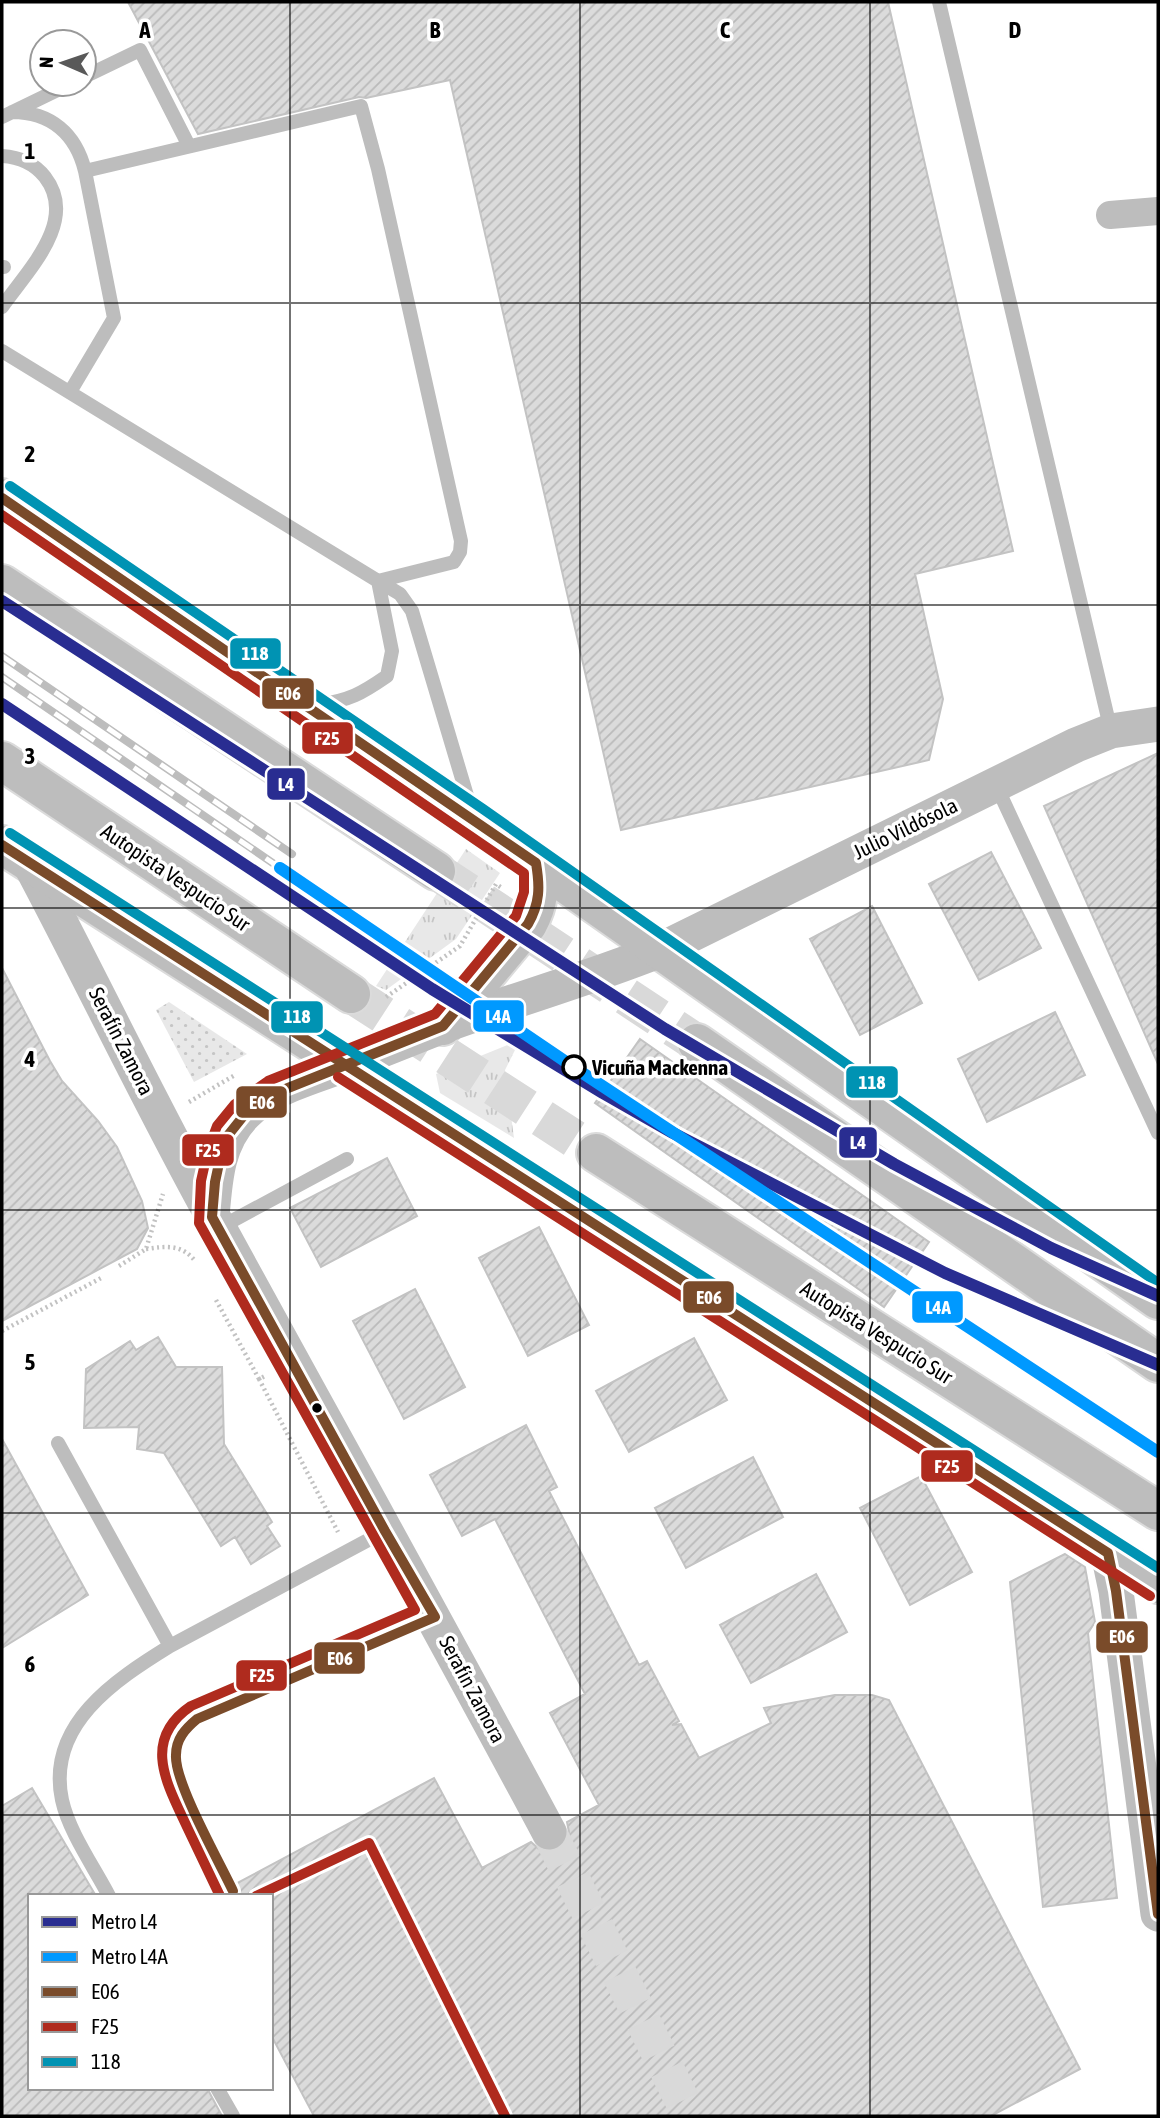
<svg xmlns="http://www.w3.org/2000/svg" width="1160" height="2118" font-family="'Asap Condensed',sans-serif">
<style>
.grass{fill:url(#grass-tufts)}
.garden{fill:url(#garden-dots)}
.building{fill:url(#building-hatch);stroke:#c3c3c3;stroke-width:2}
.lines{fill:none;stroke-linecap:round;stroke-linejoin:round}
.tertiary-tunnel{stroke:#d9d9d9;stroke-width:35;stroke-dasharray:35 18;stroke-linecap:butt}
.motorway-tunnel{stroke:#d9d9d9;stroke-width:38;stroke-dasharray:38 19;stroke-linecap:butt}
.primary-casing{stroke:#dbdbdb;stroke-width:42}
.motorway-casing{stroke:#dbdbdb;stroke-width:42}
.path{stroke:#c2c2c2;stroke-width:4.5;stroke-dasharray:2 3.5;stroke-linecap:butt}
.service{stroke:#bdbdbd;stroke-width:14}
.minor{stroke:#bdbdbd;stroke-width:28}
.tertiary{stroke:#bdbdbd;stroke-width:35}
.primary{stroke:#bdbdbd;stroke-width:38}
.motorway{stroke:#bdbdbd;stroke-width:38}
.rail-casing{stroke:#bdbdbd;stroke-width:8}
.rail{stroke:#fff;stroke-width:5;stroke-dasharray:16;stroke-linecap:butt}
.bus-1-casing{stroke:#fff;stroke-width:16}
.bus-2-casing{stroke:#fff;stroke-width:16}
.bus-3-casing{stroke:#fff;stroke-width:16}
.bus-1{stroke:#7a4b2a;stroke-width:10}
.bus-2{stroke:#af2b1e;stroke-width:10}
.bus-3{stroke:#0093b3;stroke-width:10}
.metro-1-casing{stroke:#fff;stroke-width:18}
.metro-2-casing{stroke:#fff;stroke-width:18}
.metro-1{stroke:#292d91;stroke-width:12}
.metro-2{stroke:#09f;stroke-width:12}
.grid{fill:none;stroke:#000;stroke-width:2;stroke-opacity:0.55}
.stop-dot{fill:#fff;stroke:#000;stroke-width:3.5}
.bus-dot{fill:#000;stroke:#fff;stroke-width:2.5}
.labels{text-anchor:middle;dominant-baseline:central;stroke-width:7;stroke-linejoin:round;paint-order:stroke}
.street-label{font-size:21px;fill:#000;stroke:#fff}
.stop-label{font-size:21px;font-weight:bold;fill:#000;stroke:#fff;text-anchor:start}
.grid-label{font-size:23px;text-anchor:middle;font-weight:bold;fill:#000;stroke:#fff;stroke-width:7;stroke-linejoin:round;paint-order:stroke}
.line-badge{stroke:#fff;stroke-width:2.5}
.badge-label{font-size:19px;text-anchor:middle;font-weight:bold;fill:#fff}
</style>
<defs>
<pattern id="grass-tufts" width="24" height="20" patternUnits="userSpaceOnUse" patternTransform="scale(1.75)"><rect width="24" height="20" fill="#e8e8e8"/><path d="M3 7l-1-3M5 7V3M7 7l1-3M15 17l-1-3M17 17v-4M19 17l1-3" fill="none" stroke="#c5c5c5"/></pattern>
<pattern id="garden-dots" width="8" height="8" patternUnits="userSpaceOnUse" patternTransform="scale(1.75)"><rect width="8" height="8" fill="#e8e8e8"/><path d="M2 2h.1M6 6h.1" fill="none" stroke="#c5c5c5" stroke-width="1.8" stroke-linecap="round"/></pattern>
<pattern id="building-hatch" width="6" height="6" patternUnits="userSpaceOnUse" patternTransform="scale(1.75)"><rect width="6" height="6" fill="#dbdbdb"/><path d="M-1 1l2-2M0 6l6-6M5 7l2-2" fill="none" stroke="#bababa"/></pattern>
</defs>
<rect width="100%" height="100%" fill="#fff"/>
<path class="grass" d="M466,849L500,873L456,939L386,990L376,986Z
M520,1040L505,1070L514,1138L440,1093L436,1074Z"/>
<path class="garden" d="M169,1002L247,1054L194,1082L156,1010Z"/>
<path class="building" d="M128,2H888L1013,551L915,574L943,699L929,760L621,830L450,80L366,98L359,97L198,134Z
M1158,753V1064L1044,806Z
M991,852L1041,948L979,980L929,884Z
M872,906L922,1003L860,1035L810,939Z
M2,968L50,1061L62,1081L98,1121L117,1147L142,1201L148,1228L137,1249L2,1321Z
M1055,1012L1085,1075L987,1122L958,1059Z
M640,1039L929,1242L884,1307L595,1103Z
M387,1158L417,1216L321,1267L290,1208Z
M539,1227L589,1325L528,1356L479,1258Z
M415,1289L465,1387L404,1419L353,1321Z
M158,1337L176,1367H222L224,1444L272,1522L267,1526L280,1546L251,1564L235,1537L221,1546L164,1453L137,1449L139,1427L84,1428L86,1369L130,1341L136,1350Z
M694,1338L727,1400L629,1452L596,1391Z
M526,1425L557,1487L549,1491L639,1665L647,1661L679,1721L672,1725L681,1724L699,1758L771,1723L764,1708L835,1695H872L889,1700L1080,2069L991,2116H314L271,2035V1896H213L434,1778L482,1868L531,1842L539,1849L548,1852L558,1850L566,1842L569,1832L567,1822L599,1805L550,1713L585,1694L495,1519L462,1536L430,1475Z
M2,1439L88,1595L2,1648Z
M753,1457L783,1517L686,1568L655,1508Z
M921,1476L972,1572L910,1605L860,1508Z
M1065,1554L1085,1567L1095,1622L1088,1633L1117,1898L1043,1907L1010,1582Z
M816,1574L847,1632L751,1683L720,1625Z
M32,1788L96,1896H30V2088H207L222,2116H2V1806Z"/>
<g class="lines">
<path class="tertiary-tunnel" d="M549,1832L690,2116"/>
<path class="motorway-tunnel" d="M436,871L697,1043
M351,994L596,1153"/>
<defs>
<path id="primary" d="M2,498L475,820L1158,1300
M2,845L1158,1584
M443,1026L528,924C539,903 541,886 536,863"/>
<path id="motorway" d="M2,584L436,871
M2,761L351,994
M697,1043L1158,1363
M596,1153L1158,1511"/>
</defs>
<use href="#primary" class="primary-casing"/>
<use href="#motorway" class="motorway-casing"/>
<path class="path" d="M386,997L460,946L496,884L502,888
M189,1102L235,1075
M146,1249C167,1246 182,1244 196,1262
M119,1266L146,1249L163,1194
M216,1300L259,1379L265,1376
M2,1331L103,1277
M259,1379L338,1532"/>
<path class="service" d="M939,2L1111,731
M84,77L140,50L189,146
M12,112C51,112 76,134 85,171L114,318L70,392
M2,117L70,84
M2,156C19,157 34,163 45,177C79,221 27,271 2,307
M2,267H4
M2,351L378,581L454,562L460,552L461,541L378,169L361,106L85,171
M378,581L400,594L412,611L471,809
M318,705C350,700 361,694 387,676L392,651L378,581
M996,785L1158,1133
M219,1228L347,1159
M58,1443L170,1646L385,1531
M175,1751C179,1736 185,1728 197,1719L432,1618
M109,1896C94,1867 69,1832 62,1800C46,1725 115,1680 170,1646
M217,2088L233,2116"/>
<path class="minor" d="M1110,215L1158,211"/>
<path class="tertiary" d="M30,864C92,981 149,1101 213,1217C325,1422 439,1626 549,1832
M212,1217C215,1180 217,1142 245,1114C272,1086 315,1077 349,1063C381,1051 412,1038 443,1026C514,1000 588,979 658,951L1076,745L1111,731L1158,724
M1108,1553L1116,1591L1158,1914"/>
<use href="#primary" class="primary"/>
<use href="#motorway" class="motorway"/>
<defs>
<path id="rail" d="M2,656L292,854
M2,677L280,868"/>
</defs>
<use href="#rail" class="rail-casing"/>
<use href="#rail" class="rail"/>
<defs>
<path id="bus-1" d="M2,498L536,863C540,887 540,903 528,924L443,1026L273,1094L245,1114L229,1134L221,1154L215,1182L212,1217L385,1531L435,1617L197,1719C185,1729 176,1739 176,1755C174,1782 220,1863 233,1891
M2,845L1108,1553L1116,1591L1158,1914"/>
<path id="bus-2" d="M2,515L524,873V892L516,916L435,1014L268,1081L235,1104L217,1126L208,1150L201,1181L199,1223L415,1610L191,1706C141,1740 167,1784 187,1827C198,1850 209,1873 220,1896
M338,1077L1150,1596
M256,1896L369,1843L505,2116"/>
<path id="bus-3" d="M10,486L483,809L1158,1283
M10,833L1158,1568"/>
</defs>
<use href="#bus-1" class="bus-1-casing"/>
<use href="#bus-2" class="bus-2-casing"/>
<use href="#bus-3" class="bus-3-casing"/>
<use href="#bus-1" class="bus-1"/>
<use href="#bus-2" class="bus-2"/>
<use href="#bus-3" class="bus-3"/>
<defs>
<path id="metro-1" d="M2,601L665,1029L894,1164L1051,1248L1158,1296
M2,704L432,989L603,1093L673,1133L945,1273L1158,1365"/>
<path id="metro-2" d="M280,868L572,1066L1158,1452"/>
</defs>
<use href="#metro-1" class="metro-1-casing"/>
<use href="#metro-2" class="metro-2-casing"/>
<use href="#metro-1" class="metro-1"/>
<use href="#metro-2" class="metro-2"/>
</g>
<path class="grid" d="M290,2V2116M580,2V2116M870,2V2116M2,303H1158M2,605H1158M2,908H1158M2,1210H1158M2,1513H1158M2,1815H1158"/>
<circle class="stop-dot" cx="574" cy="1067" r="11"/>
<circle class="bus-dot" cx="317" cy="1408" r="6"/>
<g class="labels">
<g class="street-label">
<text transform="translate(905 828) rotate(-26)">Julio Vildósola</text>
<text transform="translate(176 877) rotate(34)">Autopista Vespucio Sur</text>
<text transform="translate(122 1041) rotate(63)">Serafín Zamora</text>
<text transform="translate(877 1332) rotate(32)">Autopista Vespucio Sur</text>
<text transform="translate(473 1689) rotate(62)">Serafín Zamora</text>
</g>
<g class="stop-label">
<text x="592" y="1067">Vicuña Mackenna</text>
</g>
</g>
<g class="grid-label">
<text x="145" y="38">A</text>
<text x="435" y="38">B</text>
<text x="725" y="38">C</text>
<text x="1015" y="38">D</text>
<text x="30" y="159">1</text>
<text x="30" y="462">2</text>
<text x="30" y="764">3</text>
<text x="30" y="1067">4</text>
<text x="30" y="1370">5</text>
<text x="30" y="1672">6</text>
</g>
<g class="line-badge">
<rect x="229" y="637" width="53" height="33" rx="7" fill="#0093b3"/>
<rect x="261" y="677" width="54" height="33" rx="7" fill="#7a4b2a"/>
<rect x="301" y="721" width="53" height="34" rx="7" fill="#af2b1e"/>
<rect x="266" y="767" width="40" height="34" rx="7" fill="#292d91"/>
<rect x="472" y="999" width="53" height="34" rx="7" fill="#09f"/>
<rect x="270" y="1000" width="54" height="34" rx="7" fill="#0093b3"/>
<rect x="845" y="1065" width="54" height="34" rx="7" fill="#0093b3"/>
<rect x="235" y="1085" width="53" height="34" rx="7" fill="#7a4b2a"/>
<rect x="838" y="1126" width="40" height="33" rx="7" fill="#292d91"/>
<rect x="181" y="1133" width="54" height="34" rx="7" fill="#af2b1e"/>
<rect x="682" y="1280" width="53" height="34" rx="7" fill="#7a4b2a"/>
<rect x="911" y="1290" width="53" height="34" rx="7" fill="#09f"/>
<rect x="920" y="1449" width="54" height="34" rx="7" fill="#af2b1e"/>
<rect x="1095" y="1620" width="54" height="34" rx="7" fill="#7a4b2a"/>
<rect x="313" y="1641" width="53" height="34" rx="7" fill="#7a4b2a"/>
<rect x="235" y="1659" width="53" height="33" rx="7" fill="#af2b1e"/>
</g>
<g class="badge-label">
<text x="255" y="660">118</text>
<text x="288" y="700">E06</text>
<text x="327" y="745">F25</text>
<text x="286" y="791">L4</text>
<text x="498" y="1023">L4A</text>
<text x="297" y="1023">118</text>
<text x="872" y="1089">118</text>
<text x="262" y="1109">E06</text>
<text x="858" y="1149">L4</text>
<text x="208" y="1157">F25</text>
<text x="709" y="1304">E06</text>
<text x="938" y="1314">L4A</text>
<text x="947" y="1473">F25</text>
<text x="1122" y="1643">E06</text>
<text x="340" y="1665">E06</text>
<text x="262" y="1682">F25</text>
</g>
<rect width="1160" height="2118" fill="none" stroke="#000000" stroke-width="7"/>
<rect x="28" y="1894" width="245" height="196" fill="#ffffff" stroke="#999999" stroke-width="2"/>
<rect x="42" y="1917" width="35" height="10" fill="#292d91" stroke="#999999" stroke-width="2"/>
<text x="91" y="1929" font-size="21" fill="#000000">Metro L4</text>
<rect x="42" y="1952" width="35" height="10" fill="#0099ff" stroke="#999999" stroke-width="2"/>
<text x="91" y="1964" font-size="21" fill="#000000">Metro L4A</text>
<rect x="42" y="1987" width="35" height="10" fill="#7a4b2a" stroke="#999999" stroke-width="2"/>
<text x="91" y="1999" font-size="21" fill="#000000">E06</text>
<rect x="42" y="2022" width="35" height="10" fill="#af2b1e" stroke="#999999" stroke-width="2"/>
<text x="91" y="2034" font-size="21" fill="#000000">F25</text>
<rect x="42" y="2057" width="35" height="10" fill="#0093b3" stroke="#999999" stroke-width="2"/>
<text x="91" y="2069" font-size="21" fill="#000000">118</text>
<g transform="translate(63 63) rotate(272)"><circle r="33" fill="#ffffff" stroke="#999999" stroke-width="2"/>
<path d="M0-5L12 26L0 18L-12 26Z" fill="#595959"/>
<text y="-10" font-size="19" font-weight="bold" text-anchor="middle" fill="#000000">N</text>
</g>
</svg>
